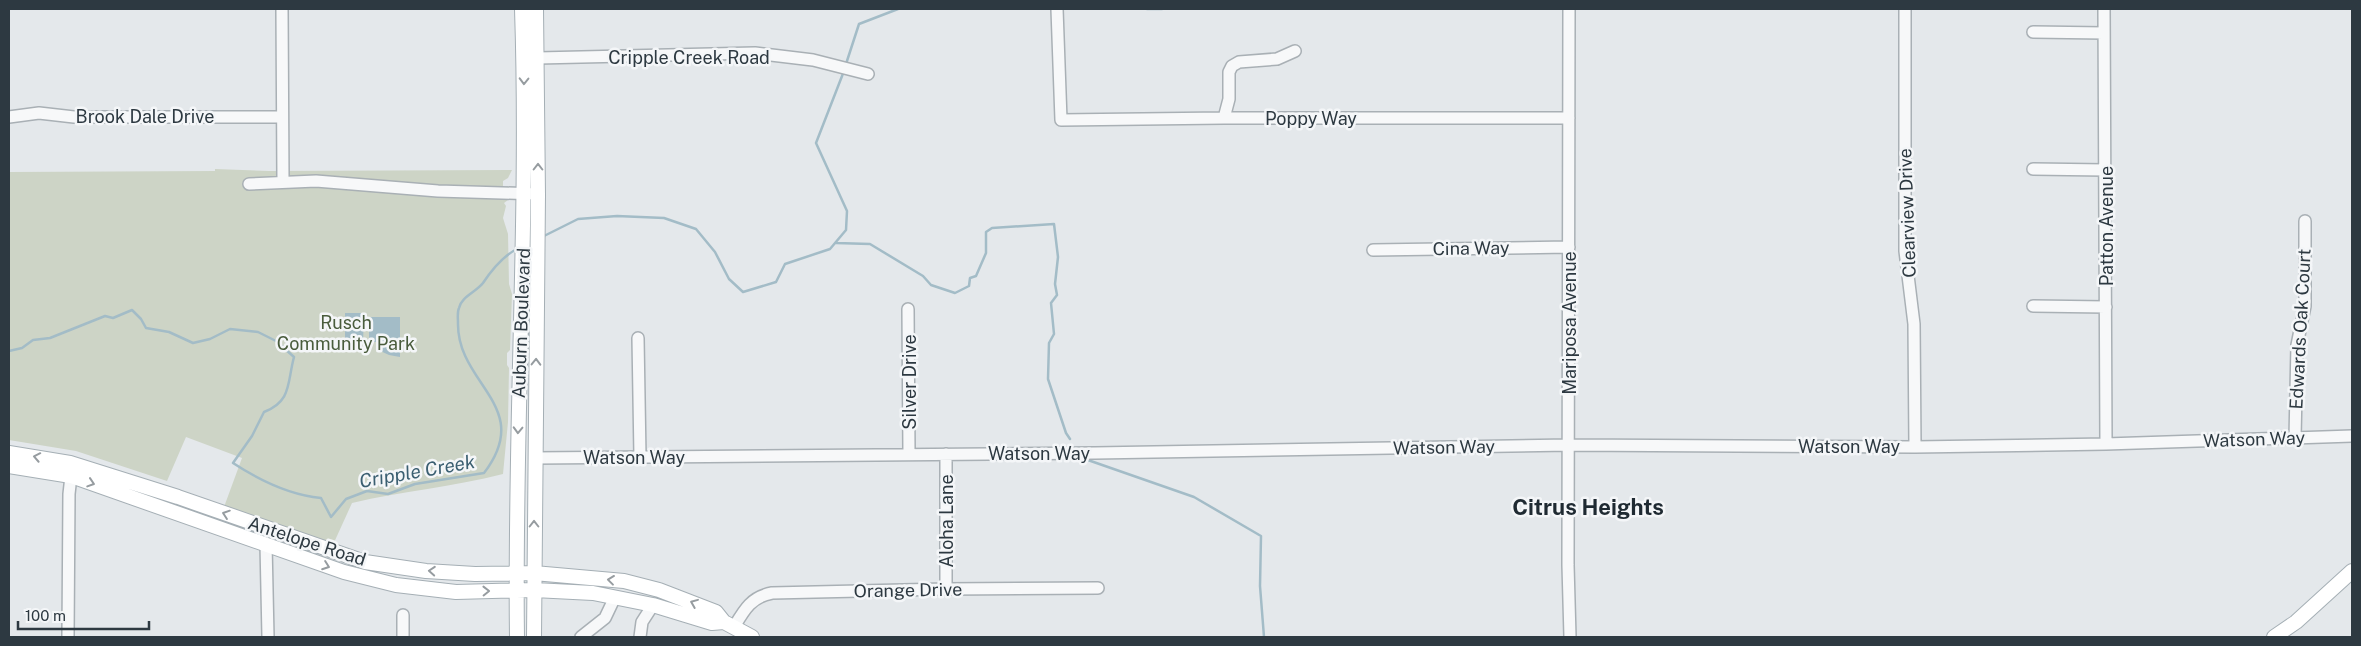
<svg xmlns="http://www.w3.org/2000/svg" width="2361" height="646" font-family="'Public Sans',sans-serif">
<style>
.green{fill:#cdd4c6}
.water{fill:#a3bcc7}
.lines{fill:none;stroke-linecap:round;stroke-linejoin:round}
.stream{stroke:#a3bcc7;stroke-width:2.5}
.minor-casing{stroke:#a9b0b5;stroke-width:14}
.major-casing{stroke:#a5afb5;stroke-width:16}
.minor{stroke:#f7f8f9;stroke-width:11}
.major{stroke:#fff;stroke-width:14}
.oneway{stroke:#969ca0}
.labels{text-anchor:middle;dominant-baseline:central;stroke-width:5;stroke-linejoin:round;paint-order:stroke}
.street-label{font-size:18px;fill:#2d3941;stroke:#f4f6f8}
.park-label{font-size:18px;fill:#495c3c;stroke:#f4f6f8}
.water-label{font-size:19px;font-style:italic;fill:#3b5f71;stroke:#f4f6f8}
.district-label{font-size:22px;font-weight:bold;fill:#1f2a32;stroke:#f4f6f8}
</style>
<rect width="100%" height="100%" fill="#e4e8eb"/>
<path class="green" d="M215,169L269,171L512,170L508,178L503,181V188L508,186V200L504,203L506,206L503,218L508,234L509,284L512,294L510,350L507,353V365L509,368L508,422L503,474C453,487 402,491 352,503L332,547L224,507L242,458L186,437L167,481L76,451L9,440V172L215,171Z"/>
<path class="water" d="M345,313H364L363,343L345,344Z
M369,317H400V357L389,355L376,349L388,342H369Z"/>
<g class="lines">
<path class="stream" d="M1147,9H1162
M846,64L859,24L898,9
M542,237L578,219L617,216L664,218L696,229L715,252L729,279L743,292L776,282L785,264L830,249L846,230L847,211L816,143L844,71
M836,243L870,244L923,276L931,285L955,293L969,286L970,278L976,276L986,253V232L992,228L1054,224L1058,257L1055,284L1057,295L1051,303L1054,334L1049,343L1048,379L1066,433L1070,439
M9,351L22,348L33,340L50,338L105,316L113,318L132,310L141,319L146,328L169,332L193,343L210,339L230,329L258,332L276,341L294,357C287,383 292,401 264,412L252,436L233,463C259,480 290,495 321,498L331,517L346,499L367,491L388,494L415,484L484,473C535,406 457,385 458,323C458,318 457,312 459,308C461,297 476,292 483,283C491,271 503,256 517,249
M1085,459L1194,497L1261,536L1260,586L1264,637"/>
<defs>
<path id="minor" d="M282,9L283,181
M1057,9L1061,120L1224,118H1569
M1569,9L1568,565L1570,637
M1905,9V251L1914,324L1915,447
M2104,9L2106,444
M2033,32L2104,33
M538,58L755,53L813,60L868,74
M9,117L39,113L74,117H282
M1224,118L1229,99V72L1232,66L1239,62L1277,59L1295,51
M2033,169L2105,170
M249,184L316,181L438,191L538,194
M1373,250L1569,247
M2033,306L2106,307
M908,309L909,454
M638,338L640,457
M2295,438L2297,345L2305,306V221
M946,454V589
M535,458L1095,453L1569,445L1915,447L2106,444L2352,436
M266,544L268,637
M403,615V637
M734,627C744,610 751,597 772,593L946,589L1098,588
M68,637L69,494L71,476
M581,637L605,618L615,597
M640,637L642,622L653,605"/>
<path id="major" d="M9,453L70,463L178,497L365,562L426,571L475,574L534,573L624,581L659,590L716,612L724,622L752,637
M9,466L71,476L344,572L396,585L456,592L534,590L593,593L653,605L712,623L724,622
M517,637C514,428 529,218 522,9
M534,637L538,195L536,9
M2274,637L2296,622L2352,571"/>
</defs>
<use href="#minor" class="minor-casing"/>
<use href="#major" class="major-casing"/>
<use href="#minor" class="minor"/>
<use href="#major" class="major"/>
</g>
<defs><path id="oneway-chevron" d="M-2-3.5L2.5 0L-2 3.5" fill="none" stroke-width="1.6" stroke-linecap="round" stroke-linejoin="round" transform="scale(1.25)"/></defs>
<g class="oneway">
<use href="#oneway-chevron" transform="translate(524 81) rotate(91)"/>
<use href="#oneway-chevron" transform="translate(538 167) rotate(-90)"/>
<use href="#oneway-chevron" transform="translate(536 362) rotate(-89)"/>
<use href="#oneway-chevron" transform="translate(518 430) rotate(92)"/>
<use href="#oneway-chevron" transform="translate(37 457) rotate(-169)"/>
<use href="#oneway-chevron" transform="translate(91 483) rotate(18)"/>
<use href="#oneway-chevron" transform="translate(226 514) rotate(-161)"/>
<use href="#oneway-chevron" transform="translate(534 524) rotate(-90)"/>
<use href="#oneway-chevron" transform="translate(326 566) rotate(20)"/>
<use href="#oneway-chevron" transform="translate(432 571) rotate(-176)"/>
<use href="#oneway-chevron" transform="translate(611 580) rotate(-173)"/>
<use href="#oneway-chevron" transform="translate(486 591) rotate(-1)"/>
<use href="#oneway-chevron" transform="translate(694 603) rotate(-158)"/>
</g>
<g class="labels">
<g class="street-label">
<text x="689" y="57">Cripple Creek Road</text>
<text x="145" y="116">Brook Dale Drive</text>
<text x="1311" y="118">Poppy Way</text>
<text transform="translate(1907 213) rotate(-92)">Clearview Drive</text>
<text transform="translate(2106 226) rotate(-90)">Patton Avenue</text>
<text transform="translate(1471 248) rotate(-1)">Cina Way</text>
<text transform="translate(521 323) rotate(-88)">Auburn Boulevard</text>
<text transform="translate(1569 323) rotate(-90)">Mariposa Avenue</text>
<text transform="translate(2300 329) rotate(-87)">Edwards Oak Court</text>
<text transform="translate(909 382) rotate(-90)">Silver Drive</text>
<text transform="translate(2254 439) rotate(-2)">Watson Way</text>
<text x="1849" y="446">Watson Way</text>
<text transform="translate(1444 447) rotate(-1)">Watson Way</text>
<text x="1039" y="453">Watson Way</text>
<text x="634" y="457">Watson Way</text>
<text transform="translate(946 521) rotate(-90)">Aloha Lane</text>
<text transform="translate(307 541) rotate(18)">Antelope Road</text>
<text transform="translate(908 590) rotate(-1)">Orange Drive</text>
</g>
<g class="park-label">
<text x="346" y="322">Rusch<tspan x="346" dy="21">Community Park</tspan></text>
</g>
<g class="water-label">
<text transform="translate(417 471) rotate(-10)">Cripple Creek</text>
</g>
<g class="district-label">
<text x="1588" y="507">Citrus Heights</text>
</g>
</g>
<rect width="2361" height="646" fill="none" stroke="#2d3941" stroke-width="20"/>
<path d="M18 621v8h131v-8" fill="none" stroke="#2d3941" stroke-width="2.5"/>
<text x="25" y="621" font-size="15" fill="#2d3941" stroke="#f4f6f8" stroke-width="4" paint-order="stroke">100 m</text>
</svg>
